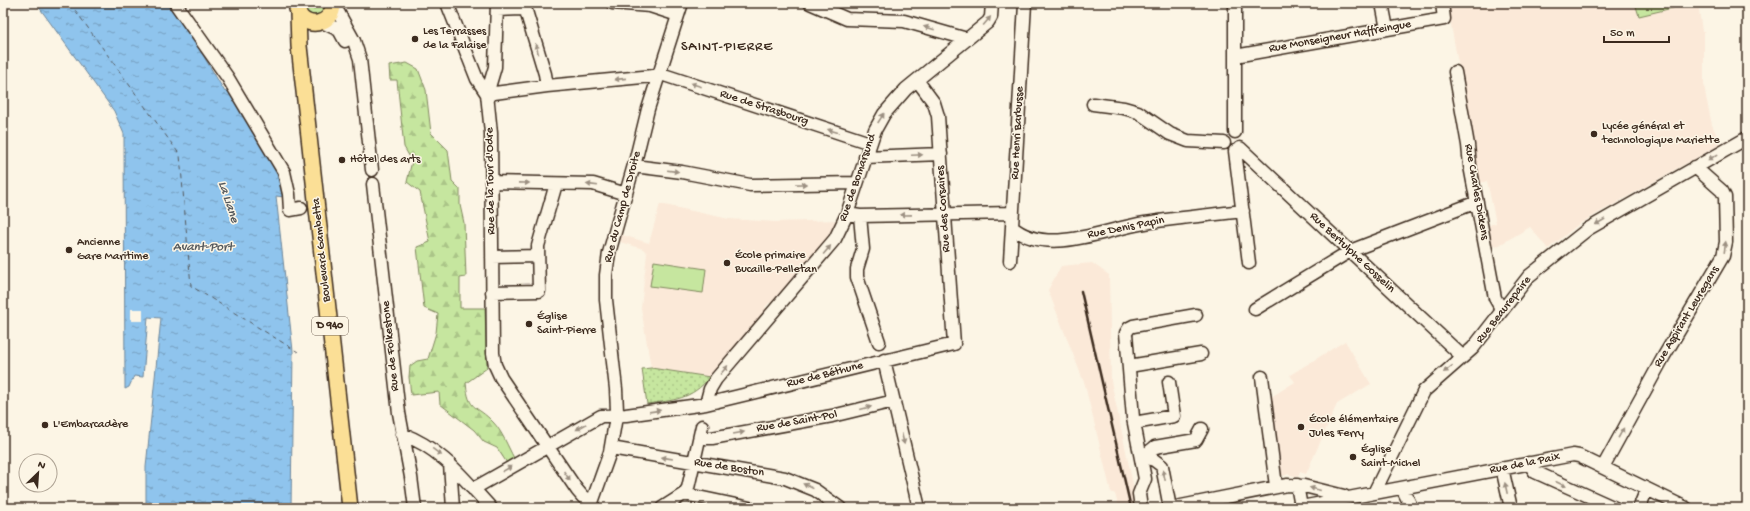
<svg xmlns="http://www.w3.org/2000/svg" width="1750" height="511" font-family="'Gochi Hand',sans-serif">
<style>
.built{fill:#fbe9d8}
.grass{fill:url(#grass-dots);stroke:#80885e}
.forest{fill:url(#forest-firs);stroke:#80885e}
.garden{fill:#c6e69f;stroke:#80885e}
.water{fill:url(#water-ripples);stroke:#6d869a}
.pier{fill:#fcf5e5}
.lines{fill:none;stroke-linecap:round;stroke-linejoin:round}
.ferry{stroke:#54585c;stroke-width:1;stroke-dasharray:5 4;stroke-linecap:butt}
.minor-casing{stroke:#3b2a1e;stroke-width:15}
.major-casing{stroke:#3b2a1e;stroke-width:18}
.minor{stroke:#fcf5e5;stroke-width:12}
.major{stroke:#fbdf96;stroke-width:15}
.rail{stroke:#3b2a1e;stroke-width:2.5}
.oneway{fill:#9c9082}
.poi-dot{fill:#3b2a1e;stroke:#fcf5e5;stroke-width:1.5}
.labels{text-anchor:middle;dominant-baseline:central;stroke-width:3;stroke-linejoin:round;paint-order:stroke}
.shield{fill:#fcf5e5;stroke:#75675a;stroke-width:1}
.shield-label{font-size:11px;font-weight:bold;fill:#3b2a1e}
.poi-label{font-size:12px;fill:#3b2a1e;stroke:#fcf5e5;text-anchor:start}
.street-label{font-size:12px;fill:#3b2a1e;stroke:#fcf5e5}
.water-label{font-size:13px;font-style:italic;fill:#54585c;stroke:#fcf5e5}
.quarter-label{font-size:14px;letter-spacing:1px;fill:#3b2a1e;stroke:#fcf5e5}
</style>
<defs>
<pattern id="grass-dots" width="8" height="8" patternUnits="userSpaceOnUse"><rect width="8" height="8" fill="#c6e69f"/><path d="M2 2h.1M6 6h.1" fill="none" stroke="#abc588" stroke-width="1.8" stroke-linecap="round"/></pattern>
<pattern id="forest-firs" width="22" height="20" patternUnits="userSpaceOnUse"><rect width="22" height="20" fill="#c6e69f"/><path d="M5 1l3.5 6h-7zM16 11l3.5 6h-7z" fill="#abc588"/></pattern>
<pattern id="water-ripples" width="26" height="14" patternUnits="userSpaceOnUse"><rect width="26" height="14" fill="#8fc4ed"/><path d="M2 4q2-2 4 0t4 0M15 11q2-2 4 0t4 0" fill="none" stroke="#769fbf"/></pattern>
</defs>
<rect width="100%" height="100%" fill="#fcf5e5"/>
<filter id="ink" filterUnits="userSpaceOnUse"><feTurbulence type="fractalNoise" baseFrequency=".025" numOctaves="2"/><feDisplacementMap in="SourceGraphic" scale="8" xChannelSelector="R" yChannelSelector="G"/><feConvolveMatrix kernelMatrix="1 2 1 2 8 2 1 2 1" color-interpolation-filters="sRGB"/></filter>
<g filter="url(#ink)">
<path class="built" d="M1447,3H1698L1702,31H1704V84L1706,97L1712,125L1721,144L1579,224L1548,249L1530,227L1496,247L1495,245L1492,246L1489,225L1496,223L1487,181L1480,183Z
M660,204L729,219L776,222L838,220L823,245L773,303H769L765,307L767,309L710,377L651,368L641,308L647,253L643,249L620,242L622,235L649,243Z
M1092,263L1109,275L1111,381L1138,508H1119L1115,494L1111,492L1085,385L1048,290L1061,266Z
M1345,341L1371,384L1337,404L1306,474L1300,472L1298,477L1288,474L1283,476L1281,475L1271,397L1295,382L1290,375Z"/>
<path class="grass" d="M304,3H325C325,15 315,18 306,12Z
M651,368L710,377C691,400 674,400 647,404L642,369Z"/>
<path class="forest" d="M407,63L418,69L426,90L431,133L448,150L452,181L460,189V205L464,223L466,277L460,278V308H485L487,368L466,383C469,412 476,404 493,422C502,431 508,447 514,458L507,463L497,448L484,442L474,430L440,404L439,392L411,395L409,377L410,366L417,361L428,359L436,333L438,314L424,308L417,247L430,242L420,192L407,182L412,161L404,147L397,80H390L389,66Z"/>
<path class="garden" d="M1635,3H1684L1685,5L1639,16Z
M654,261L706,269L703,293L650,286Z"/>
<path class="water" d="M36,3H168L194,40L225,92L230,90L279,171L284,197L276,196L293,351L291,508H146V467L161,318L148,317L143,377L134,376L129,387L125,389L124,134L114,111Z"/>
<path class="pier" d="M131,309H143V321H131Z"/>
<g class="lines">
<path class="ferry" d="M70,3L180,155L191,286L298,352"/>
<defs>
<path id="minor" d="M175,3L228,78L284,172L289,194L290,210L301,208
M333,3L354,41L360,59L372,170
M447,3L477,79L487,94
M497,3L495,67L487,94L491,133L493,353L495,365L501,378L577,490L583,497L592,500
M612,3L650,6L678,15
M810,3L847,19L904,21L967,39
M1382,3L1387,29
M497,10L521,9L526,11L545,74L547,86
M322,22L339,30L345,41
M1235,56L1444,19L1442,3
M1455,72L1468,145L1470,166L1495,298L1502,310
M487,94L547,86L664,75L870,143
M1093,104L1124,108L1138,112L1170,134L1188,141L1224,143
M1235,132V3
M1240,148L1463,357
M1235,151L1249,263
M865,157L941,154
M634,166L682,172L750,185L857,183
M491,182L593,184L626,194
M373,184L399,413L411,477L415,508
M847,214L860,216L1013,213
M860,216L863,249L857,269V277L879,342
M1012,227C1047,257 1105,229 1145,223C1177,218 1210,215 1243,211
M492,257L538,256
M1010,261L1025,4
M492,292L539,291L538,246L556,184
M1255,309L1350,251L1477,202
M884,360L919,508
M1129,366L1201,354
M1262,377L1276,486
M706,404L710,389L716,379L835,239L847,214L875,130L884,114L906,89L988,22L991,17L992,3
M1134,423L1174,416L1169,382
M402,434C441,448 464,479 491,508
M700,438H712L832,416L894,401
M611,448L785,478L815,490L840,508
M1141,456L1154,460L1162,466L1170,508
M1148,458L1150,451L1155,447L1196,440L1202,429
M1529,463L1535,472L1615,508
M450,464L453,508
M1603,467L1664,356L1723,256L1726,242L1725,197L1722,191L1695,167
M1502,468L1511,508
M1297,485L1301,507L1305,508
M1402,488L1412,508
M473,489L601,416L626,415L706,404L954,344L938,116L934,103L917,80
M1374,493L1424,391L1473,348L1529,276L1588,229L1747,138
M684,494L750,508
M590,508L610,452L617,411L616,389L606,300V275L609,253L636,158L648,109L682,3
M662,508L684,494L688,488L702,426
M1141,508L1139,494L1145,479L1133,418L1126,333L1129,328L1133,326L1196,315
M1171,508L1287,485L1304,486L1344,496
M1296,508L1573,455L1579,456L1686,508
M1639,508L1647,489"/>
<path id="major" d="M297,9C303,31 334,26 333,3
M298,13L299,46L350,508"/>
</defs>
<use href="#minor" class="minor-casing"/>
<use href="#major" class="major-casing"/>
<use href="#minor" class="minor"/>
<use href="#major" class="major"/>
<path class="rail" d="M1081,291L1131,508"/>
</g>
<defs><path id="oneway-solid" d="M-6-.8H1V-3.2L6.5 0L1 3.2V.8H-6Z"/></defs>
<g class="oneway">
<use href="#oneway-solid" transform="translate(987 21) rotate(-50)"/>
<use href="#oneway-solid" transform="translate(929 28) rotate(-164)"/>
<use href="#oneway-solid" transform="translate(537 49) rotate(-105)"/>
<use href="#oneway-solid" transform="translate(620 79) rotate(174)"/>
<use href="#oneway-solid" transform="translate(696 85) rotate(-162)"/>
<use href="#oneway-solid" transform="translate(881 118) rotate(-57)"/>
<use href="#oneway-solid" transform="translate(833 131) rotate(-162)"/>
<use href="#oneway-solid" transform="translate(917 155) rotate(-3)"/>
<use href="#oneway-solid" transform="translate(1713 157) rotate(151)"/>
<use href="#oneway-solid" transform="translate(673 171) rotate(7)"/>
<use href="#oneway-solid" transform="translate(524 183) rotate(1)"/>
<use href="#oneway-solid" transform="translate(801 184) rotate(-1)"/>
<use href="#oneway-solid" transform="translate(592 185) rotate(-173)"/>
<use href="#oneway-solid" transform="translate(906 215) rotate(179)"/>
<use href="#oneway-solid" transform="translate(1600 222) rotate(150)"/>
<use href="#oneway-solid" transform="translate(1725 247) rotate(-82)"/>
<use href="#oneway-solid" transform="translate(827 250) rotate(-50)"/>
<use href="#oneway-solid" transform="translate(1448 369) rotate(142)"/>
<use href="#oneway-solid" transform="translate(724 370) rotate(-49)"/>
<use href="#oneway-solid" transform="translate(866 408) rotate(-14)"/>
<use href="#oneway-solid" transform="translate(655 411) rotate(-8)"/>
<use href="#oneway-solid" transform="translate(581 427) rotate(150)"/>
<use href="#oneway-solid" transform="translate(739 433) rotate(-10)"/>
<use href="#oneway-solid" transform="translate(1621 433) rotate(-61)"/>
<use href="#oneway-solid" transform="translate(903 439) rotate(77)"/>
<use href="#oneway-solid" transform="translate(437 452) rotate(36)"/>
<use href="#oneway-solid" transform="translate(667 458) rotate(-171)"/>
<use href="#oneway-solid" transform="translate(507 469) rotate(-29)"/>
<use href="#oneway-solid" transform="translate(1164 475) rotate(-102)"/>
<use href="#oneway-solid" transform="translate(567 476) rotate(56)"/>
<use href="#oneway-solid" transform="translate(1561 484) rotate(24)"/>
<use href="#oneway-solid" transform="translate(808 486) rotate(-154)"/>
<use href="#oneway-solid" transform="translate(1506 488) rotate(-102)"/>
<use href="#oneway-solid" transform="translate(1315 489) rotate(-165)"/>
</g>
</g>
<g class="poi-dot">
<circle cx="415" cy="39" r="4"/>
<circle cx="1594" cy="134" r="4"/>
<circle cx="342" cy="160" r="4"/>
<circle cx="69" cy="250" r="4"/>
<circle cx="727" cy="263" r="4"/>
<circle cx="529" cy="324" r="4"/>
<circle cx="45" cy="425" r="4"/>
<circle cx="1301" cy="427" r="4"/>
<circle cx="1353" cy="457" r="4"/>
</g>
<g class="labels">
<rect class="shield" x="312" y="317" width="36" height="18" rx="3"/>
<g class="shield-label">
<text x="330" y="326">D 940</text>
</g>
<g class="poi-label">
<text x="423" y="32">Les Terrasses<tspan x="423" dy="14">de la Falaise</tspan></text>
<text x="1602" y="127">Lycée général et<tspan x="1602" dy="14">technologique Mariette</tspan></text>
<text x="350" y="160">Hôtel des arts</text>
<text x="77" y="243">Ancienne<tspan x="77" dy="14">Gare Maritime</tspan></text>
<text x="735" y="256">École primaire<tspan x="735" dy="14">Bucaille-Pelletan</tspan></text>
<text x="537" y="317">Église<tspan x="537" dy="14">Saint-Pierre</tspan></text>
<text x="1309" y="420">École élémentaire<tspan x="1309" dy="14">Jules Ferry</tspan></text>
<text x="53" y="425">L'Embarcadère</text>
<text x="1361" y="450">Église<tspan x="1361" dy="14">Saint-Michel</tspan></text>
</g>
<g class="street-label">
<text transform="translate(1340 37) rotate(-10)">Rue Monseigneur Haffreingue</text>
<text transform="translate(764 108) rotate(18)">Rue de Strasbourg</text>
<text transform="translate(1018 133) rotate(-87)">Rue Henri Barbusse</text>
<text transform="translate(858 178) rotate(-71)">Rue de Bomarsund</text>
<text transform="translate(491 181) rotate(-91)">Rue de la Tour d'Odre</text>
<text transform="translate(1476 192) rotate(80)">Rue Charles Dickens</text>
<text transform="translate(623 207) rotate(-75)">Rue du Camp de Droite</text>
<text transform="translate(944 209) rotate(-94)">Rue des Corsaires</text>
<text transform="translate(1126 228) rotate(-11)">Rue Denis Papin</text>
<text transform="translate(322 250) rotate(-96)">Boulevard Gambetta</text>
<text transform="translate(1352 253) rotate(43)">Rue Bertulphe Gosselin</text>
<text transform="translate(1504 310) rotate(-52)">Rue Beaurepaire</text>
<text transform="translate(1687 317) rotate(-59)">Rue Aspirant Leuregans</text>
<text transform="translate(391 346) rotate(-96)">Rue de Folkestone</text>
<text transform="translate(825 375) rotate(-14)">Rue de Béthune</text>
<text transform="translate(797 422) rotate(-10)">Rue de Saint-Pol</text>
<text transform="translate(1525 464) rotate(-11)">Rue de la Paix</text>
<text transform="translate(729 468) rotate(9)">Rue de Boston</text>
</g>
<g class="water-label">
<text transform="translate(228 202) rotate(72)">La Liane</text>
<text x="203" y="247">Avant-Port</text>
</g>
<g class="quarter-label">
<text x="727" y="47">SAINT-PIERRE</text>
</g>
</g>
<rect width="1750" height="511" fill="none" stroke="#fcf5e5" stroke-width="16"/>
<rect x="8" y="8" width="1734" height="495" fill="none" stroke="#3b2a1e" stroke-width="1.5" filter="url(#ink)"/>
<g transform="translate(38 473) rotate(25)"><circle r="19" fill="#fcf5e5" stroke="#afa495"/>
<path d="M0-3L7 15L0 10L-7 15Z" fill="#3b2a1e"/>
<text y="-6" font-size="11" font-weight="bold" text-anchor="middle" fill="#3b2a1e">N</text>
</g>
<path d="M1604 36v6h65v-6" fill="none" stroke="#3b2a1e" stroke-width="2"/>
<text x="1610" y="36" font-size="12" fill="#3b2a1e" stroke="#fcf5e5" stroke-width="3" paint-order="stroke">50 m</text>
</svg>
